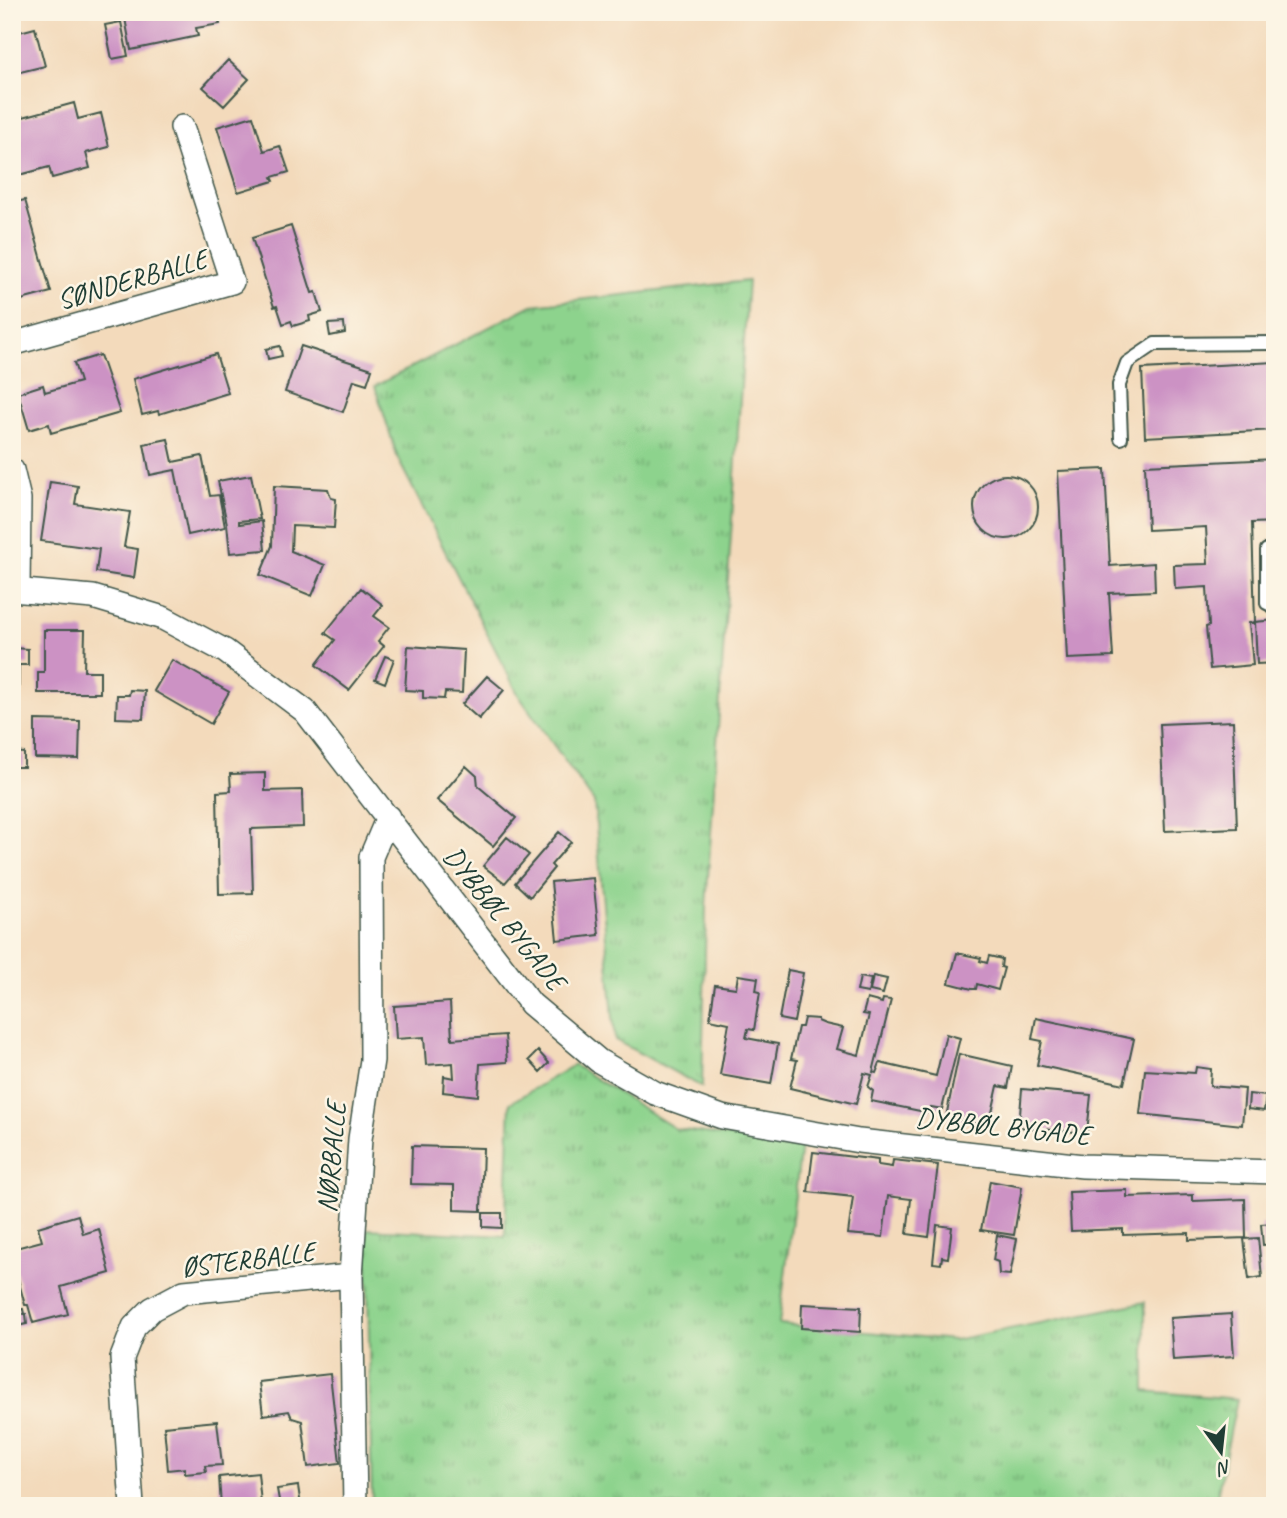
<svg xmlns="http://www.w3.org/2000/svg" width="1287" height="1518" font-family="Caveat,sans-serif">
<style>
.grass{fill:url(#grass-tufts);stroke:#568860;stroke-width:2}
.building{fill:#cc92c4}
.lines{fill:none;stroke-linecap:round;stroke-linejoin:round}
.lane-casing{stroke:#3f5548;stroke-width:16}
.street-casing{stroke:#3f5548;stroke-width:26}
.lane{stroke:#fff;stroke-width:12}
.street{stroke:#fff;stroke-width:23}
.labels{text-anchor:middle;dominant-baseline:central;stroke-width:5;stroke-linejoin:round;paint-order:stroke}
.street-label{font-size:28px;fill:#1f3d34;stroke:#fcf5e5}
</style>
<defs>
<pattern id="grass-tufts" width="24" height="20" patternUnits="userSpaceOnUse" patternTransform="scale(1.75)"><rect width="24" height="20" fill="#8dd38d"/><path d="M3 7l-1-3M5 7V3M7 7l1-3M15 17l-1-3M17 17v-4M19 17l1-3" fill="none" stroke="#73ac74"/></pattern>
</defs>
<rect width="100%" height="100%" fill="#fcf5e5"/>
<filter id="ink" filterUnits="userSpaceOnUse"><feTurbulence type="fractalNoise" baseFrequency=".0143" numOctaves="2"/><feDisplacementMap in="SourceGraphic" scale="14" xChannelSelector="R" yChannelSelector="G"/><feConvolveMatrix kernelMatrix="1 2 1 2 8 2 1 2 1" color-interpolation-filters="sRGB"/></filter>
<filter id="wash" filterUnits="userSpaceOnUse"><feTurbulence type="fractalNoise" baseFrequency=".00686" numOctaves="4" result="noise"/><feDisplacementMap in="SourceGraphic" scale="28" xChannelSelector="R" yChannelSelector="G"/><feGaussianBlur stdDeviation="1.57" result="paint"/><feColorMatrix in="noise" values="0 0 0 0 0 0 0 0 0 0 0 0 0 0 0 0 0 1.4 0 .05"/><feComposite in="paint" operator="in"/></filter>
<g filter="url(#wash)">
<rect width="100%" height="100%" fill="#f3dabb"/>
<path class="grass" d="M748,281L706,907L702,1087L615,1040L594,802L519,696L398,459L375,386L532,305Z
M574,1065L676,1129L801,1146L779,1324L954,1340L1145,1302V1391L1237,1399L1215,1506H372L367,1229L505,1236L510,1103Z"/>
<g id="blocks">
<path class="building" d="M126,12H218L220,24L196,28L198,36L131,50L124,13Z
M121,22L128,56L112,59L105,25Z
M35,28L45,66L12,74V34Z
M228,60L249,79L224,106L203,87Z
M74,103L78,119L101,113L109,147L86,153L90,168L52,178L49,167L12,177V120Z
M253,116L264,151L280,146L289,172L272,177L274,181L238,192L217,127Z
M25,200L51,292L14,302L12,295V203Z
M291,226L312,293L316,292L322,312L309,316L310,321L293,326L291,321L283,324L277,306L274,307L252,238Z
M344,323L345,333L330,336L328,324Z
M280,346L282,356L268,359L266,349Z
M301,346L372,369L367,384L354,380L343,412L285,392Z
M216,354L228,393L159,414L158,411L142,415L133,379Z
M100,355L120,413L51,433L49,424L29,430L18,393L43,385L45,392L80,382L74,363Z
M1275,362V430L1145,437L1142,369Z
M168,439L173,462L202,456L210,496L219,495L225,527L188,535L175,470L150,475L144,444Z
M1275,459V522L1252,523L1255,622L1249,623L1253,665L1210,669L1206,627L1209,626L1207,587L1175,589L1174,565L1208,564L1206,527L1148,530L1145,465Z
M1105,469L1110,566L1154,563L1155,591L1109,593L1113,657L1067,659L1058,471Z
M974 507a32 32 0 1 1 64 0a32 32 0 1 1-64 0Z
M251,475L260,519L239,521V524L262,521L265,550L230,553L227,524L218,481Z
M50,482L78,486L75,504L130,512L124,547L138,549L134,578L96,572L99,549L41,541Z
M274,486L328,489L331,498L336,499L334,528L292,526L291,551L325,565L312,596L260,575L272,546Z
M361,588L383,605L374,616L389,627L378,641L384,646L349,690L316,665L335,640L325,633Z
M1275,620V663L1257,664L1255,622Z
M44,630H85L84,671H100V693H38V672H44Z
M408,646L464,650L462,693L445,692L444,699L423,698V691L405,690Z
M12,648L28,649V665H19L18,731L12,730Z
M385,656L394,659L385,683L375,679Z
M172,660L229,692L211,724L154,691Z
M487,676L504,690L479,719L462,704Z
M130,690L145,691L143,719L116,718L117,695H129Z
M35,720L80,721L79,759L35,758Z
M1233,721L1237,828L1165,831L1160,724Z
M13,752L24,753V767H13Z
M466,766L477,776L478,786L516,818L493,846L437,800Z
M265,773V791L302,790L303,827L251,829L253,893L219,894L217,792L231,791L230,774Z
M559,832L571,842L551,865L554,868L530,897L515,883Z
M507,837L529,855L505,883L483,866Z
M593,878L599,935L557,940L551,882Z
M957,953L981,958L980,961L987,963L989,956L1002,959L1001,967L1004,968L998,990L977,984L976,989H972L949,983Z
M788,970L803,973L794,1022L779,1019Z
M738,975L758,978L756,991L760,992L754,1030L748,1029L746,1038L778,1044L771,1084L720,1075L729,1023L710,1019L715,985L736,988Z
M873,976L887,979L883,994L870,991Z
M860,977L871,979L868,993L857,991Z
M867,999L882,1003L883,999L891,1000L873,1072L876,1073L880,1063L936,1076L946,1034L960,1038L942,1109L931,1107L930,1113L871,1101L873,1091L868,1087L872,1075L864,1073L856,1104L790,1088L797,1060L791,1059L798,1027H802L804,1018L818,1019V1021L825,1024L843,1028L837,1049L859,1055L869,1015L863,1014Z
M450,1002L452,1039L505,1035L507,1062L480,1064L478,1096L443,1092L444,1076L454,1078L453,1063L426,1065L424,1037L396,1039L394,1006Z
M1036,1018L1134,1039L1124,1084L1037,1065L1042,1041L1032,1039Z
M538,1051L549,1063L540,1072L529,1060Z
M959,1054L1012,1066L1008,1088L998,1086L989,1126L946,1117Z
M1196,1067L1211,1069L1210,1086L1245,1089L1242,1125L1140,1114L1145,1070L1195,1073Z
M1022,1089L1091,1095L1087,1133L1019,1127Z
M1249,1094L1266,1096L1264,1111L1248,1109Z
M412,1146L483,1148L481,1211L454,1210V1185L411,1184Z
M813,1152L878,1160V1165L892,1167L893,1160L938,1165L929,1237L907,1234L911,1199L888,1196L883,1237L848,1234L853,1197L808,1192Z
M990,1181L1022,1187L1014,1235L981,1230Z
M1127,1190V1197L1193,1195V1201L1245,1199L1246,1238L1189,1240V1233L1123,1235V1229L1071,1231L1069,1192Z
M483,1213H502V1228L483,1227Z
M78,1215L83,1234L99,1229L110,1273L61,1287L68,1314L33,1323L28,1305H25L15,1268L12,1269V1249L42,1241L38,1227Z
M1275,1223V1244L1263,1245L1261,1224Z
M937,1225L952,1227L948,1258L942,1257L941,1264L933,1263Z
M997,1235L1017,1239L1010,1275L999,1274L998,1262L993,1260Z
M1258,1238L1262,1277L1249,1279L1244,1239Z
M802,1304L861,1307L860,1332L801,1328Z
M23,1309L24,1314H26L27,1324L13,1327L12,1311Z
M1231,1314L1234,1356L1173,1360L1170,1318Z
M330,1374L340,1463L308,1467L302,1421L292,1418L289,1411L263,1415L259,1382Z
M217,1421L222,1465L205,1466L206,1472L185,1474V1468L168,1470L164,1426Z
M258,1473L261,1503L221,1506L219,1477Z
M298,1486L301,1506H280L277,1489Z"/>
</g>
</g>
<g filter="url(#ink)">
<use href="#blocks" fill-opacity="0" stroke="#3f5548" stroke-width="2"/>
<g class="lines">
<defs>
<path id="lane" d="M1121,438L1119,385L1127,363L1155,344L1275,343
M1275,547L1267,550V603L1275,607"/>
<path id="street" d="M12,344L232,282L182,127
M12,470L19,499L18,590
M12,590L93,597L163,618L225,651L305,711L531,1004L599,1061L655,1093L722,1117L859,1141L1083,1166L1275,1172
M132,1506L122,1358L134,1327L152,1309L184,1292L351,1276
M355,1506L351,1276L360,1139L372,1060L371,857L388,817"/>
</defs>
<use href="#lane" class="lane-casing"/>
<use href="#street" class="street-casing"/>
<use href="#lane" class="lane"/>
<use href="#street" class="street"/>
</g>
</g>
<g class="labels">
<g class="street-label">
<text transform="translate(132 279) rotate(-16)">SØNDERBALLE</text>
<text transform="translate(505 918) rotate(51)">DYBBØL BYGADE</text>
<text transform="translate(1003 1126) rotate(6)">DYBBØL BYGADE</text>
<text transform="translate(331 1157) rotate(-85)">NØRBALLE</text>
<text transform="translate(248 1259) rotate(-7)">ØSTERBALLE</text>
</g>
</g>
<rect width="1287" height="1518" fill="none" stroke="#fcf5e5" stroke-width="42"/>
<g transform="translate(1221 1452) rotate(165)" stroke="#fcf5e5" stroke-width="5" paint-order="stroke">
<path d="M0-5L12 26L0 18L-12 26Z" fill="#1f3d34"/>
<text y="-10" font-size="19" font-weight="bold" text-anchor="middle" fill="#1f3d34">N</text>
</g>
</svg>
